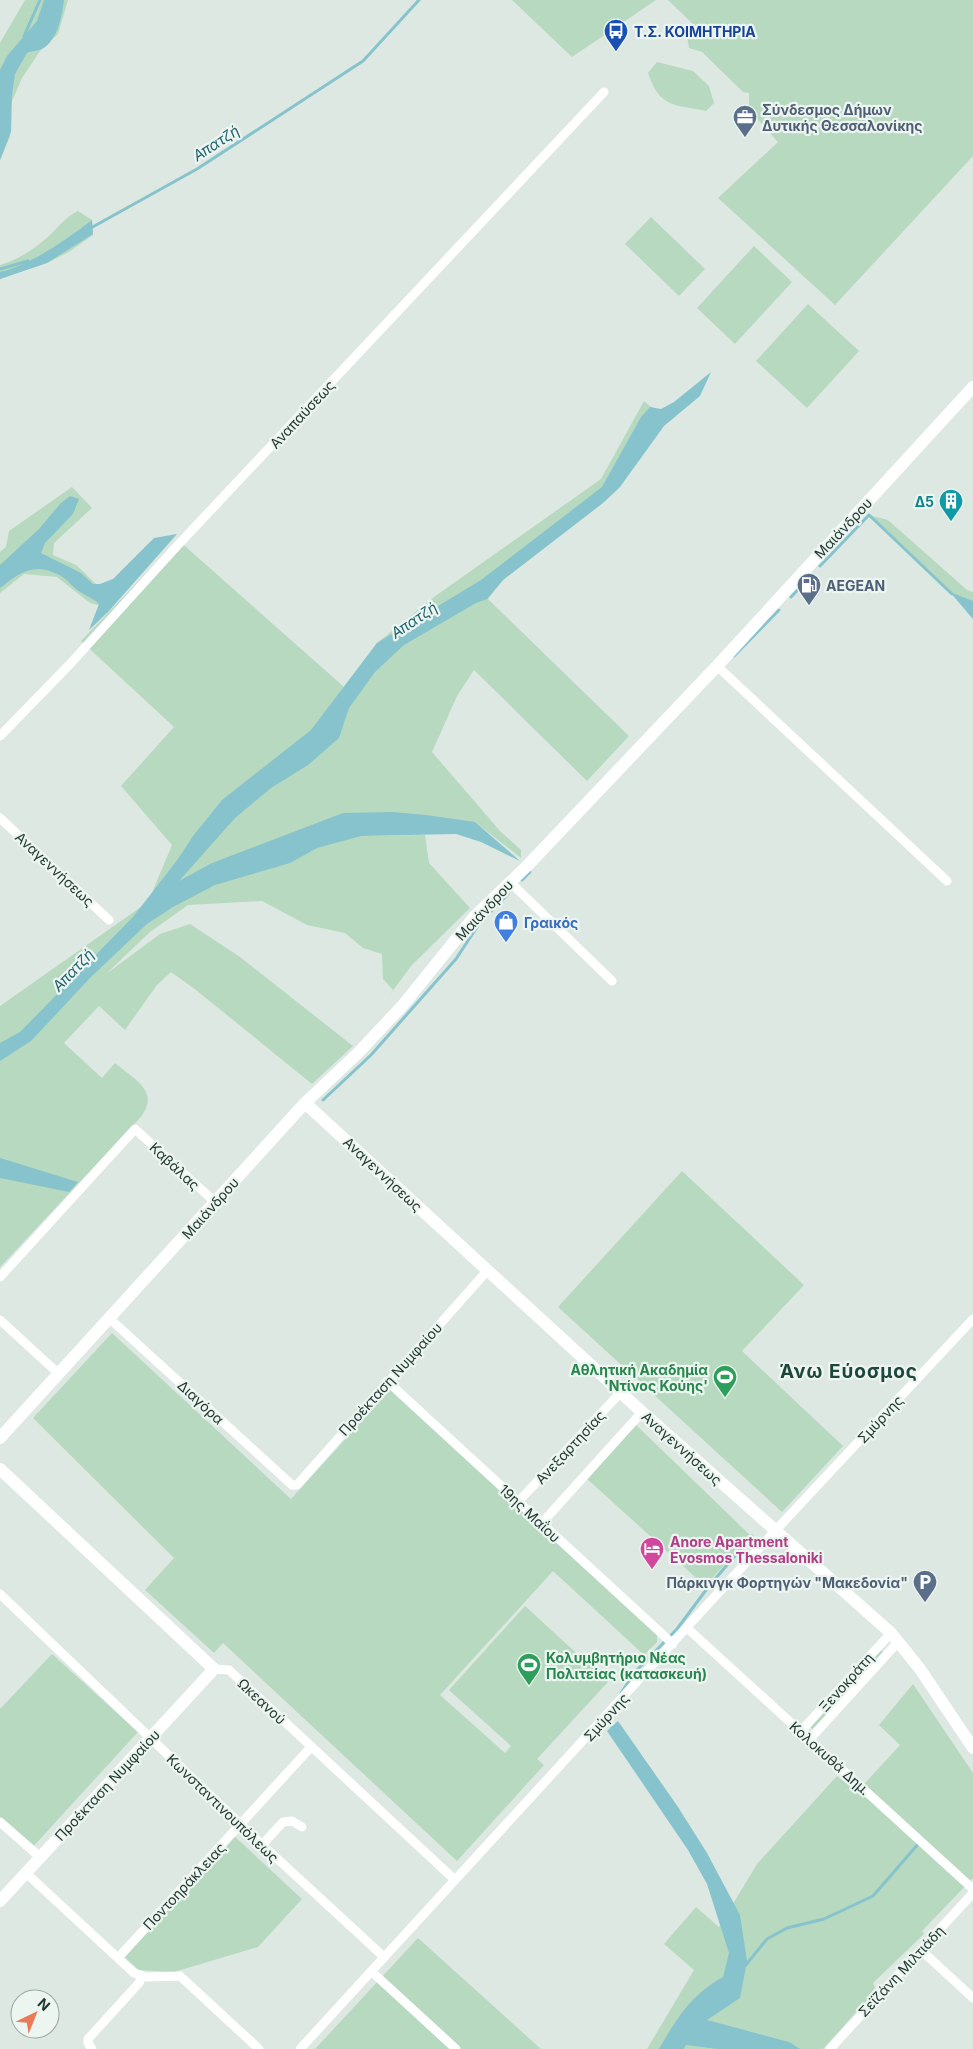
<svg xmlns="http://www.w3.org/2000/svg" width="973" height="2049" font-family="Inter,sans-serif">
<style>
.green{fill:#b7d9bf}
.water{fill:#87c3cc}
.lines{fill:none;stroke-linecap:round;stroke-linejoin:round}
.stream{stroke:#87c3cc;stroke-width:3}
.street{stroke:#fff;stroke-width:9}
.secondary{stroke:#fff;stroke-width:12}
.labels{text-anchor:middle;dominant-baseline:central;stroke-width:4.5;stroke-linejoin:round;paint-order:stroke}
.transit-label{font-size:14px;font-weight:bold;fill:#164399;stroke:#edf5f1;text-anchor:start}
.service-label{font-size:14px;font-weight:bold;fill:#4e5e75;stroke:#edf5f1;text-anchor:start}
.street-label{font-size:14px;fill:#203730;stroke:#edf5f1}
.culture-label{font-size:14px;font-weight:bold;fill:#0d838f;stroke:#edf5f1;text-anchor:end}
.shop-label{font-size:14px;font-weight:bold;fill:#366cbe;stroke:#edf5f1;text-anchor:start}
.leisure-label{font-size:14px;font-weight:bold;fill:#27864d;stroke:#edf5f1;text-anchor:end}
.hotel-label{font-size:14px;font-weight:bold;fill:#b23c85;stroke:#edf5f1;text-anchor:start}
.water-label{font-size:15px;font-style:italic;fill:#1e636f;stroke:#edf5f1}
.district-label{font-size:19px;font-weight:bold;letter-spacing:1px;fill:#1d473c;stroke:#edf5f1}
</style>
<rect width="100%" height="100%" fill="#dde8e3"/>
<path class="green" d="M25,0H68L58,34L42,48L22,78L10,106V136L0,161V43Z
M512,0H656L572,57Z
M668,0H973V156L835,305L718,198L778,142L749,110V93L743,92L702,52L689,48L687,36L695,26Z
M657,62L693,71L709,86L714,103L706,111C673,104 660,108 648,73Z
M78,211L92,220L93,235L69,252L47,263L0,279V265C20,259 36,248 51,234C60,225 66,217 78,211Z
M651,217L705,269L679,296L625,244Z
M754,246L792,282L735,344L697,308Z
M808,304L859,351L807,408L756,361Z
M644,401L658,413L618,489L606,500L503,580L488,599L629,736L587,781L474,670L457,696L432,752L500,831L521,850V858L475,822L361,836L425,835L429,863L470,908L411,966L383,1004L393,990L383,979L382,954L363,948L345,933L307,925L262,901L188,905L150,932L106,974L160,934L190,924L240,957L353,1046L312,1084L196,990L171,972L157,985L125,1030L99,1006L64,1043L102,1078L115,1063C135,1080 162,1092 139,1119L0,1267V1006L148,902L172,845L121,786L174,727L81,641L178,540L344,687L377,643L434,597L601,479Z
M72,487L92,508L54,543L53,555L76,565L96,584L108,588L105,607L90,603L57,577L24,574L0,593V552L6,547L9,531Z
M869,515L888,520L967,590L973,592V613Z
M682,1171L804,1285L742,1351L843,1446L782,1512L558,1307Z
M112,1333L291,1499L391,1389L657,1634V1642L644,1655L553,1571L440,1695L505,1753L511,1746L449,1690L525,1606L608,1682L537,1759L544,1765L457,1861L223,1643L214,1653L145,1590L174,1558L33,1418Z
M633,1422L751,1536L705,1586L584,1476Z
M880,1649L884,1653L813,1729L811,1728L810,1725Z
M52,1654L138,1732L31,1849L0,1820V1709Z
M913,1684L973,1773V1878L922,1931L924,1934L873,1983L876,1990L823,2049H647L694,1970L664,1944L696,1907L719,1927L757,1864L837,1776L857,1792L900,1745L879,1725Z
M232,1834L302,1899L258,1947L174,1972L139,1970L121,1954Z
M418,1938L541,2049H315Z"/>
<path class="water" d="M44,0H64C62,16 58,40 42,49C38,51 31,51 27,53L15,74L12,95L11,132L0,160V70L7,56L37,21Z
M92,220L93,234L47,263L0,279V272C31,265 67,239 92,220Z
M711,372L700,396L664,426L620,487L603,503L503,580L487,599L476,603L404,645L375,672L349,708L339,738L308,765L271,788L235,818L179,881L212,863L343,813L393,812L426,815L475,822L520,861L481,842L456,834L361,836L317,848L290,863L215,885L173,907L147,924L91,977L31,1041L0,1061V1043L20,1032L133,917L178,859L193,836L222,800L311,730L377,643L481,580L602,487L641,417L650,407L661,409L674,402Z
M70,496L79,499L73,514L45,543L41,553L81,573L93,584H100L113,579L154,538L177,534L108,612L89,630L99,604C92,597 83,595 76,589C71,585 67,579 61,576C35,561 20,572 0,588V565L39,529L60,504Z
M950,592L973,601V619L972,618Z
M0,1158L78,1182L69,1192L0,1178Z
M618,1721L678,1807L707,1853L740,1915L747,1961L740,1998L707,2020L789,2042L800,2049H717L686,2045L684,2049H659C677,2018 691,1995 723,1977L729,1953L707,1884L688,1850L607,1731Z"/>
<g class="lines">
<path class="stream" d="M24,36L40,0
M89,229L197,169L363,61L419,0
M0,269L28,261
M820,566L869,515L952,594
M791,597L808,579
M734,656L779,610
M522,880L530,872
M323,1100L371,1055L456,959L479,924L508,894
M621,1693L635,1672L677,1629L709,1586L752,1536
M606,1717L613,1729
M745,1966L767,1939L787,1928L824,1919L873,1896L919,1843"/>
<path class="street" d="M717,666L947,881
M0,736L70,664L177,546L604,92
M0,818L109,920
M510,882L612,981
M0,1277L135,1129L215,1202
M109,1318L292,1485H297L487,1271
M0,1320L59,1374
M387,1381L673,1644
M518,1502L621,1392
M541,1524L642,1412
M0,1594L257,1840L384,1957
M687,1628L973,1889
M214,1669L229,1670L455,1880
M801,1731L891,1633
M810,1739L898,1642
M0,1822L40,1857
M262,1845L283,1822L292,1821L302,1827
M26,1873L134,1973L146,1977L180,1976L259,2049
M921,1950L973,1998
M118,1958L311,1747
M371,1971L456,2049
M92,2049L88,2043V2039L139,1983L142,1976
M300,2049L775,1531L973,1319
M830,2049L973,1893"/>
<path class="secondary" d="M305,1103L642,1412L891,1633L920,1669L973,1748
M0,1438L305,1103L358,1053L403,1005L474,917L527,866L717,666L973,387
M0,1469L214,1669L0,1901"/>
</g>
<defs>
<symbol id="bus-pin" viewBox="-11 -11 22 30"><path d="M0 17L-7.5 6A9.5 9.5 0 1 1 7.5 6Z" fill="#1a4fb4" stroke="#edf5f1"/><path d="M-5-6H5V4H4V6H2V4H-2V6H-4V4H-5ZM-3.5-4V0h7V-4ZM-3.5 1.2v1.5H-2V1.2ZM2 1.2v1.5H3.5V1.2Z" fill="#fff"/></symbol>
<symbol id="office-pin" viewBox="-11 -11 22 30"><path d="M0 17L-7.5 6A9.5 9.5 0 1 1 7.5 6Z" fill="#5c6f8a" stroke="#edf5f1"/><path d="M-6-3h4V-5.5h4V-3h4V5H-6ZM-1-4.5V-3h2v-1.5ZM-6 0V1H6V0Z" fill="#fff"/></symbol>
<symbol id="building-pin" viewBox="-11 -11 22 30"><path d="M0 17L-7.5 6A9.5 9.5 0 1 1 7.5 6Z" fill="#0f9aa8" stroke="#edf5f1"/><path d="M-4-6H4V6H1V3H-1V6H-4ZM-2.5-4.3h1.7v1.8h-1.7ZM.8-4.3h1.7v1.8H.8ZM-2.5-1h1.7V.8h-1.7ZM.8-1h1.7V.8H.8Z" fill="#fff"/></symbol>
<symbol id="fuel-pin" viewBox="-11 -11 22 30"><path d="M0 17L-7.5 6A9.5 9.5 0 1 1 7.5 6Z" fill="#5c6f8a" stroke="#edf5f1"/><path d="M-5.5-6h7V0h2V4h1.3V-2.5L3-4.5l.8-.8L6-3V5H2.5V1h-1V6h-7ZM-4.2-4.7v3.2H.2V-4.7Z" fill="#fff"/></symbol>
<symbol id="shop-pin" viewBox="-11 -11 22 30"><path d="M0 17L-7.5 6A9.5 9.5 0 1 1 7.5 6Z" fill="#3f7fe0" stroke="#edf5f1"/><path d="M-5-2.5h2.3a2.7 3.5 0 0 1 5.4 0H5L5.5 6h-11ZM-1.5-2.5h3a1.5 2.3 0 0 0-3 0Z" fill="#fff"/></symbol>
<symbol id="stadium-pin" viewBox="-11 -11 22 30"><path d="M0 17L-7.5 6A9.5 9.5 0 1 1 7.5 6Z" fill="#2e9e5b" stroke="#edf5f1"/><path d="M0-5a6.5 5 0 1 0 0 10a6.5 5 0 1 0 0-10ZM-3.5-1.8h7v3.6h-7Z" fill="#fff"/></symbol>
<symbol id="hotel-pin" viewBox="-11 -11 22 30"><path d="M0 17L-7.5 6A9.5 9.5 0 1 1 7.5 6Z" fill="#d1479c" stroke="#edf5f1"/><path d="M-6-4.5h1.5V1H6V5H4.5V3h-9V5H-6ZM-4 0a1.8 1.8 0 1 1 3.6 0ZM.5 0V-2.5h3Q6-2.5 6 0Z" fill="#fff"/></symbol>
<symbol id="parking-pin" viewBox="-11 -11 22 30"><path d="M0 17L-7.5 6A9.5 9.5 0 1 1 7.5 6Z" fill="#5c6f8a" stroke="#edf5f1"/><path d="M-3.5-5.5H1a3.5 3.5 0 0 1 0 7H-1V5.5H-3.5ZM-1-3.4V-.6H.8a1.4 1.4 0 0 0 0-2.8Z" fill="#fff"/></symbol>
</defs>
<g fill-rule="evenodd">
<use href="#bus-pin" x="602" y="17" width="28" height="38"/>
<use href="#office-pin" x="731" y="103" width="28" height="38"/>
<use href="#building-pin" x="937" y="487" width="28" height="38"/>
<use href="#fuel-pin" x="795" y="571" width="28" height="38"/>
<use href="#shop-pin" x="492" y="908" width="28" height="38"/>
<use href="#stadium-pin" x="711" y="1363" width="28" height="38"/>
<use href="#hotel-pin" x="638" y="1535" width="28" height="38"/>
<use href="#parking-pin" x="911" y="1568" width="28" height="38"/>
<use href="#stadium-pin" x="515" y="1651" width="28" height="38"/>
</g>
<g class="labels">
<g class="transit-label">
<text x="634" y="31">Τ.Σ. ΚΟΙΜΗΤΗΡΙΑ</text>
</g>
<g class="service-label">
<text x="762" y="109">Σύνδεσμος Δήμων<tspan x="762" dy="16">Δυτικής Θεσσαλονίκης</tspan></text>
<text x="826" y="585">AEGEAN</text>
<text x="908" y="1582" text-anchor="end">Πάρκινγκ Φορτηγών "Μακεδονία"</text>
</g>
<g class="street-label">
<text transform="translate(302 414) rotate(-47)">Αναπαύσεως</text>
<text transform="translate(843 528) rotate(-47)">Μαιάνδρου</text>
<text transform="translate(55 869) rotate(43)">Αναγεννήσεως</text>
<text transform="translate(484 910) rotate(-47)">Μαιάνδρου</text>
<text transform="translate(175 1166) rotate(43)">Καβάλας</text>
<text transform="translate(383 1174) rotate(43)">Αναγεννήσεως</text>
<text transform="translate(210 1208) rotate(-48)">Μαιάνδρου</text>
<text transform="translate(390 1379) rotate(-48)">Προέκταση Νυμφαίου</text>
<text transform="translate(201 1402) rotate(43)">Διαγόρα</text>
<text transform="translate(880 1419) rotate(-47)">Σμύρνης</text>
<text transform="translate(570 1447) rotate(-47)">Ανεξαρτησίας</text>
<text transform="translate(682 1448) rotate(42)">Αναγεννήσεως</text>
<text transform="translate(530 1513) rotate(43)">19ης Μαΐου</text>
<text transform="translate(846 1682) rotate(-48)">Ξενοκράτη</text>
<text transform="translate(262 1701) rotate(43)">Ωκεανού</text>
<text transform="translate(606 1717) rotate(-48)">Σμύρνης</text>
<text transform="translate(830 1758) rotate(42)">Κολοκυθά Δημ.</text>
<text transform="translate(107 1785) rotate(-47)">Προέκταση Νυμφαίου</text>
<text transform="translate(223 1808) rotate(44)">Κωνσταντινουπόλεως</text>
<text transform="translate(184 1886) rotate(-47)">Ποντοηράκλειας</text>
<text transform="translate(901 1971) rotate(-47)">Σεϊζάνη Μιλτιάδη</text>
</g>
<g class="culture-label">
<text x="934" y="501">Δ5</text>
</g>
<g class="shop-label">
<text x="524" y="922">Γραικός</text>
</g>
<g class="leisure-label">
<text x="708" y="1369">Αθλητική Ακαδημία<tspan x="708" dy="16">'Ντίνος Κούης'</tspan></text>
<text x="546" y="1657" text-anchor="start">Κολυμβητήριο Νέας<tspan x="546" dy="16">Πολιτείας (κατασκευή)</tspan></text>
</g>
<g class="hotel-label">
<text x="670" y="1541">Anore Apartment<tspan x="670" dy="16">Evosmos Thessaloniki</tspan></text>
</g>
<g class="water-label">
<text transform="translate(216 143) rotate(-33)">Απατζή</text>
<text transform="translate(414 620) rotate(-34)">Απατζή</text>
<text transform="translate(73 970) rotate(-46)">Απατζή</text>
</g>
<g class="district-label">
<text x="849" y="1371">Άνω Εύοσμος</text>
</g>
</g>
<g transform="translate(35 2014) rotate(43)"><circle r="24" fill="#edf5f1" stroke="#9ba9a4"/>
<path d="M0-4L9 19L0 12L-9 19Z" fill="#eb7a59"/>
<text y="-8" font-size="14" font-weight="bold" text-anchor="middle" fill="#203730">N</text>
</g>
</svg>
